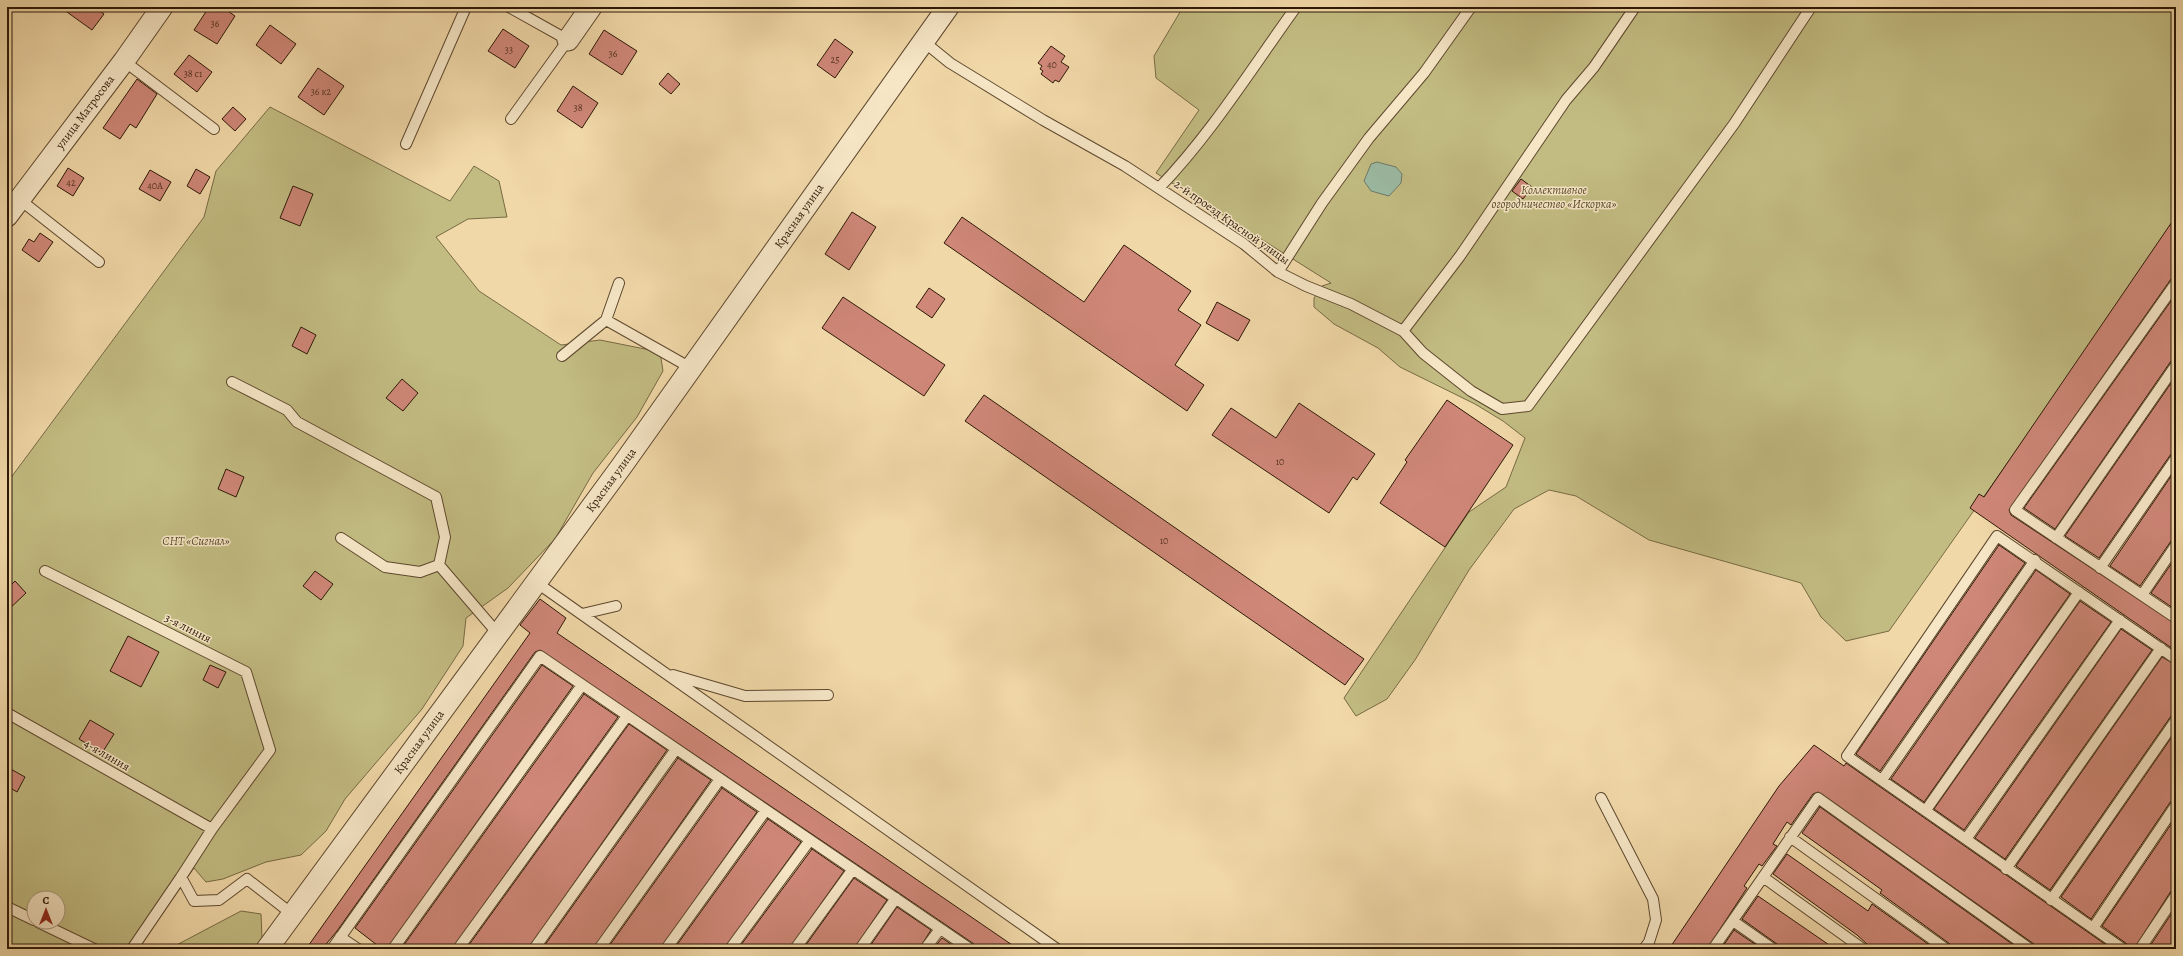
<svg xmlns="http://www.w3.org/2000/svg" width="2183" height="956" font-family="Alegreya,serif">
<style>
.green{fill:#c2bc82;stroke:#786a44;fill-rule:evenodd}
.water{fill:#9bbba4;stroke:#6f7a65}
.building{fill:#cf8778;stroke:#2d1806}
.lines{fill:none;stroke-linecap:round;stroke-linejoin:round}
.service-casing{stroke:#5e482e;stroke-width:12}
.minor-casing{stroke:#5e482e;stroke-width:23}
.service{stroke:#f6e6c6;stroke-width:10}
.minor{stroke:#f6e6c6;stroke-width:21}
.labels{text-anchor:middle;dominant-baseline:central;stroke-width:3;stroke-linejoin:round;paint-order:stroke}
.number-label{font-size:10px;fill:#563422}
.street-label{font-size:12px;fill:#2d1806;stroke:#f6e6c6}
.park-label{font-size:12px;font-style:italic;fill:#5a492b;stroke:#f6e6c6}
</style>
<rect width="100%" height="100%" fill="#f1d8a8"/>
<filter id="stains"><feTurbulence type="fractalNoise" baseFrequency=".005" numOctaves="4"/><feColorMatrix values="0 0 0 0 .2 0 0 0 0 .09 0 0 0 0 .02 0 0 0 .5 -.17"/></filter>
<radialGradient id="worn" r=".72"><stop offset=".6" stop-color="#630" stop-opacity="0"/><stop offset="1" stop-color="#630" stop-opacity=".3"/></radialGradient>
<path class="green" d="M1183,7H2176V224L1889,631L1846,641L1821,617L1801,583L1649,540L1576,496L1549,490L1514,509L1469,570L1415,660L1387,699L1356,716L1344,698L1469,512L1506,487L1525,438L1503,421L1475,404L1400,367L1378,348L1334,324L1314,307V298L1322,286L1331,283L1156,173L1199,110L1156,78L1154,56Z
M270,107L450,201L474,166L499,181L507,217L468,219L436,237L479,291L561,345L600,340L660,352L663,371L637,417L593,473L555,539L508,588L466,618L463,646L422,709L345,799L326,831L301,855L266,862L223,879L206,882L194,868L137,949H7V483L204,217L216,171ZM34,898H58V922H34Z
M241,911L261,914L262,939L254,949H169Z"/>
<path class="water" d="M1377,162L1396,167L1402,174L1401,183L1389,196L1371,191L1364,181L1371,164Z"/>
<path class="building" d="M60,7H94L104,14L92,30Z
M209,7H222L235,16L217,44L194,30Z
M270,25L296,44L281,64L256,45Z
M503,29L529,46L515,68L488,51Z
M604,30L637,51L622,75L589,54Z
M835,39L853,52L835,78L817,65Z
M1051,46L1065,56L1061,62L1069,67L1059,82L1055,80L1053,83L1041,74L1043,71L1040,69L1042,66L1038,63Z
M189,55L212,72L197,92L174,74Z
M318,68L344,86L324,115L298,97Z
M668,73L680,84L671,94L659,84Z
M137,79L157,94L136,128L130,124L120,139L103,128Z
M573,86L598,103L582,128L557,111Z
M233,107L246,119L235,131L222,119Z
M68,168L84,178L73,196L57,186Z
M196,169L210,177L200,194L187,186Z
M150,170L171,182L160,201L139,189Z
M1521,179L1532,187L1523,199L1512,191Z
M293,186L313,194L300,226L280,218Z
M852,212L876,227L849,270L825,254Z
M2176,216V277L2171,279L2009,510L2011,515L2176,624V651L1970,508L1979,494L1984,497Z
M962,217L1084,302L1124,245L1191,291L1178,310L1201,325L1175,365L1204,385L1187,411L944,243Z
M40,233L53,242L39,262L22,250L29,239L34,242Z
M929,288L945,299L932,318L916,307Z
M2176,294V359L2171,361L2055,529L2024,508Z
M843,297L945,365L924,396L822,328Z
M1217,302L1250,320L1238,341L1206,323Z
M301,327L316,335L307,354L292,346Z
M2176,376V452L2171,454L2099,558L2065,536Z
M402,379L418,393L403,411L386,398Z
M984,395L1364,659L1345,685L965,421Z
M1447,400L1513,445L1445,547L1380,503L1407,462L1405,460Z
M1299,403L1375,454L1357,480L1353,477L1329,513L1212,435L1231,408L1276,438Z
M226,469L244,477L236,497L218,489Z
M2176,469V539L2171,541L2140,586L2110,566Z
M1999,545L2025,563L1880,771L1856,754Z
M2176,557V610L2151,593Z
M2036,570L2070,594L1924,802L1891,779Z
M315,571L333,584L321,600L303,586Z
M15,581L26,593L7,611V589Z
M540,599L566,618L557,633L1018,949H976L974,944L899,893L540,650L535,652L337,931L322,949H306L530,633L520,625Z
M2080,601L2111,622L1964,830L1934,809Z
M2121,629L2152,650L2005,859L1975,838Z
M128,636L159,652L141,687L110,671Z
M2162,657L2176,665V714L2171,716L2050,890L2016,866Z
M210,665L226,672L218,688L203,680Z
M542,665L573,686L387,949H382L355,928Z
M584,694L618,717L452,949H401Z
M90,720L114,734L102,753L79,739Z
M629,724L667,750L528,949H466Z
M2176,731V799L2171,801L2091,919L2061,897Z
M1814,745L1844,766L1846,763L2112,949H2036L2034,944L1818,792L1813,794L1791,825L1787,822L1773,844L1777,846L1762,866L1759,864L1744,886L1747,888L1707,949H1669L1779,786Z
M678,758L711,780L593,949H542Z
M7,767L25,777L17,792L7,786Z
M722,788L757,812L660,949H607Z
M1820,807L2019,949H1952L1950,944L1880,893L1882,890L1802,833Z
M2176,817V889L2171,891L2134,949H2129L2127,944L2102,926Z
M768,819L801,842L724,949H674Z
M812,849L844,871L789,949H738Z
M1787,854L1868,911L1872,904L1935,949H1869L1867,944L1857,935L1773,874Z
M854,878L887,900L854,949H803Z
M1758,896L1835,949H1779L1777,944L1742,919Z
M897,907L931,930L919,949H868Z
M2176,907V949H2148Z
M1734,930L1762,949H1721Z
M942,938L958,949H933Z"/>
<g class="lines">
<defs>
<path id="service" d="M509,7L568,40L511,119
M923,41L950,63L1043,120L1125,166L1244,244L1278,272L1306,286L1351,304L1403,331L1423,353L1471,391L1502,409L1528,406L1734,124L1811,7
M124,61L214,129
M406,144L466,7
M1159,188C1211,134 1252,68 1296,7
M19,199L99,262
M1278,272L1322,203L1369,138L1424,73L1471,7
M2176,283L2015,510L2176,618
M606,320L691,368
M1403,331L1460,256L1566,100L1594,67L1635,7
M562,356L606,320L619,283
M232,382L287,410L297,422L436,497L445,537L439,565L420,572L385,567L341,538
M2056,538L2176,365
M439,565L499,635
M2100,568L2176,458
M45,571L246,672L270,750L212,829
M540,585L1057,949
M2142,595L2176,545
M582,614L616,606
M673,675L745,696L828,695
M7,713L212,829L181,877L194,901L219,900L247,879L292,914
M1882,780L2035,560
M1601,798L1653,899L1656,920L1649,942L1644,949
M1926,810L2079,592
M1790,837L1946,949
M1966,839L2120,620
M2006,869L2161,648
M1763,877L1863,949
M2051,900L2176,720
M7,907L34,920
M1733,921L1773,949
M38,922L94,949
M2093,928L2176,805
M340,937L358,949
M132,949L181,877
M332,949L540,656L970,949
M393,949L582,685
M458,949L627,716
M534,949L676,749
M599,949L720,779
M666,949L766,810
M730,949L810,840
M795,949L853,869
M860,949L896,898
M925,949L940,929
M1713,949L1818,798L2030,949
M2123,949L1847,756L1997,536L2176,659
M2140,949L2176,895"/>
<path id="minor" d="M568,40L591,7
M7,216L124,61L162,7
M267,949L621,467L948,7"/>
</defs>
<use href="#service" class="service-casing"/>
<use href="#minor" class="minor-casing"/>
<use href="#service" class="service"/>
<use href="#minor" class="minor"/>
</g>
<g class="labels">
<g class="number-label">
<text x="215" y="23">36</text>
<text x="509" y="49">33</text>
<text x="613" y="53">36</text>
<text x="835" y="59">25</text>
<text x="1052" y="64">40</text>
<text x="193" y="73">38 с1</text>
<text x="321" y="91">36 к2</text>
<text x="578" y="107">38</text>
<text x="71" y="182">42</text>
<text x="155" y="185">40А</text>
<text x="1280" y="461">10</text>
<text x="1164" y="540">10</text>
</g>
<g class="street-label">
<text transform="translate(85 112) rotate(-53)">улица Матросова</text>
<text transform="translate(799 216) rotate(-55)">Красная улица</text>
<text transform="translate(1232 222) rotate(35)">2-й проезд Красной улицы</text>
<text transform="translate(611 480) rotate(-54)">Красная улица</text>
<text transform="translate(188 628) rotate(27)">3-я линия</text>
<text transform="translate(419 742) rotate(-54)">Красная улица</text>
<text transform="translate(107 755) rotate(30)">4-я линия</text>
</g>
<g class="park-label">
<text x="1554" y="190">Коллективное<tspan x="1554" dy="14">огородничество «Искорка»</tspan></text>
<text x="196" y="541">СНТ «Сигнал»</text>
</g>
</g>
<rect width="2183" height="956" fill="none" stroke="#f1d8a8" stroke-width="24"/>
<rect x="8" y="8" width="2167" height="940" fill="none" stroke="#2d1806" stroke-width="2"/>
<rect x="12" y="12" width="2159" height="932" fill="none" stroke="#2d1806"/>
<g transform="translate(46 910)"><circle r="19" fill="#f6e6c6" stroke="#a69479"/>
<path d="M0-3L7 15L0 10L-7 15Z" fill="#8f2418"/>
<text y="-6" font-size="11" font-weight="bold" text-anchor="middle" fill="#2d1806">С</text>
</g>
<rect width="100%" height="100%" filter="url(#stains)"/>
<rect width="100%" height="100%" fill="url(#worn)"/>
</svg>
